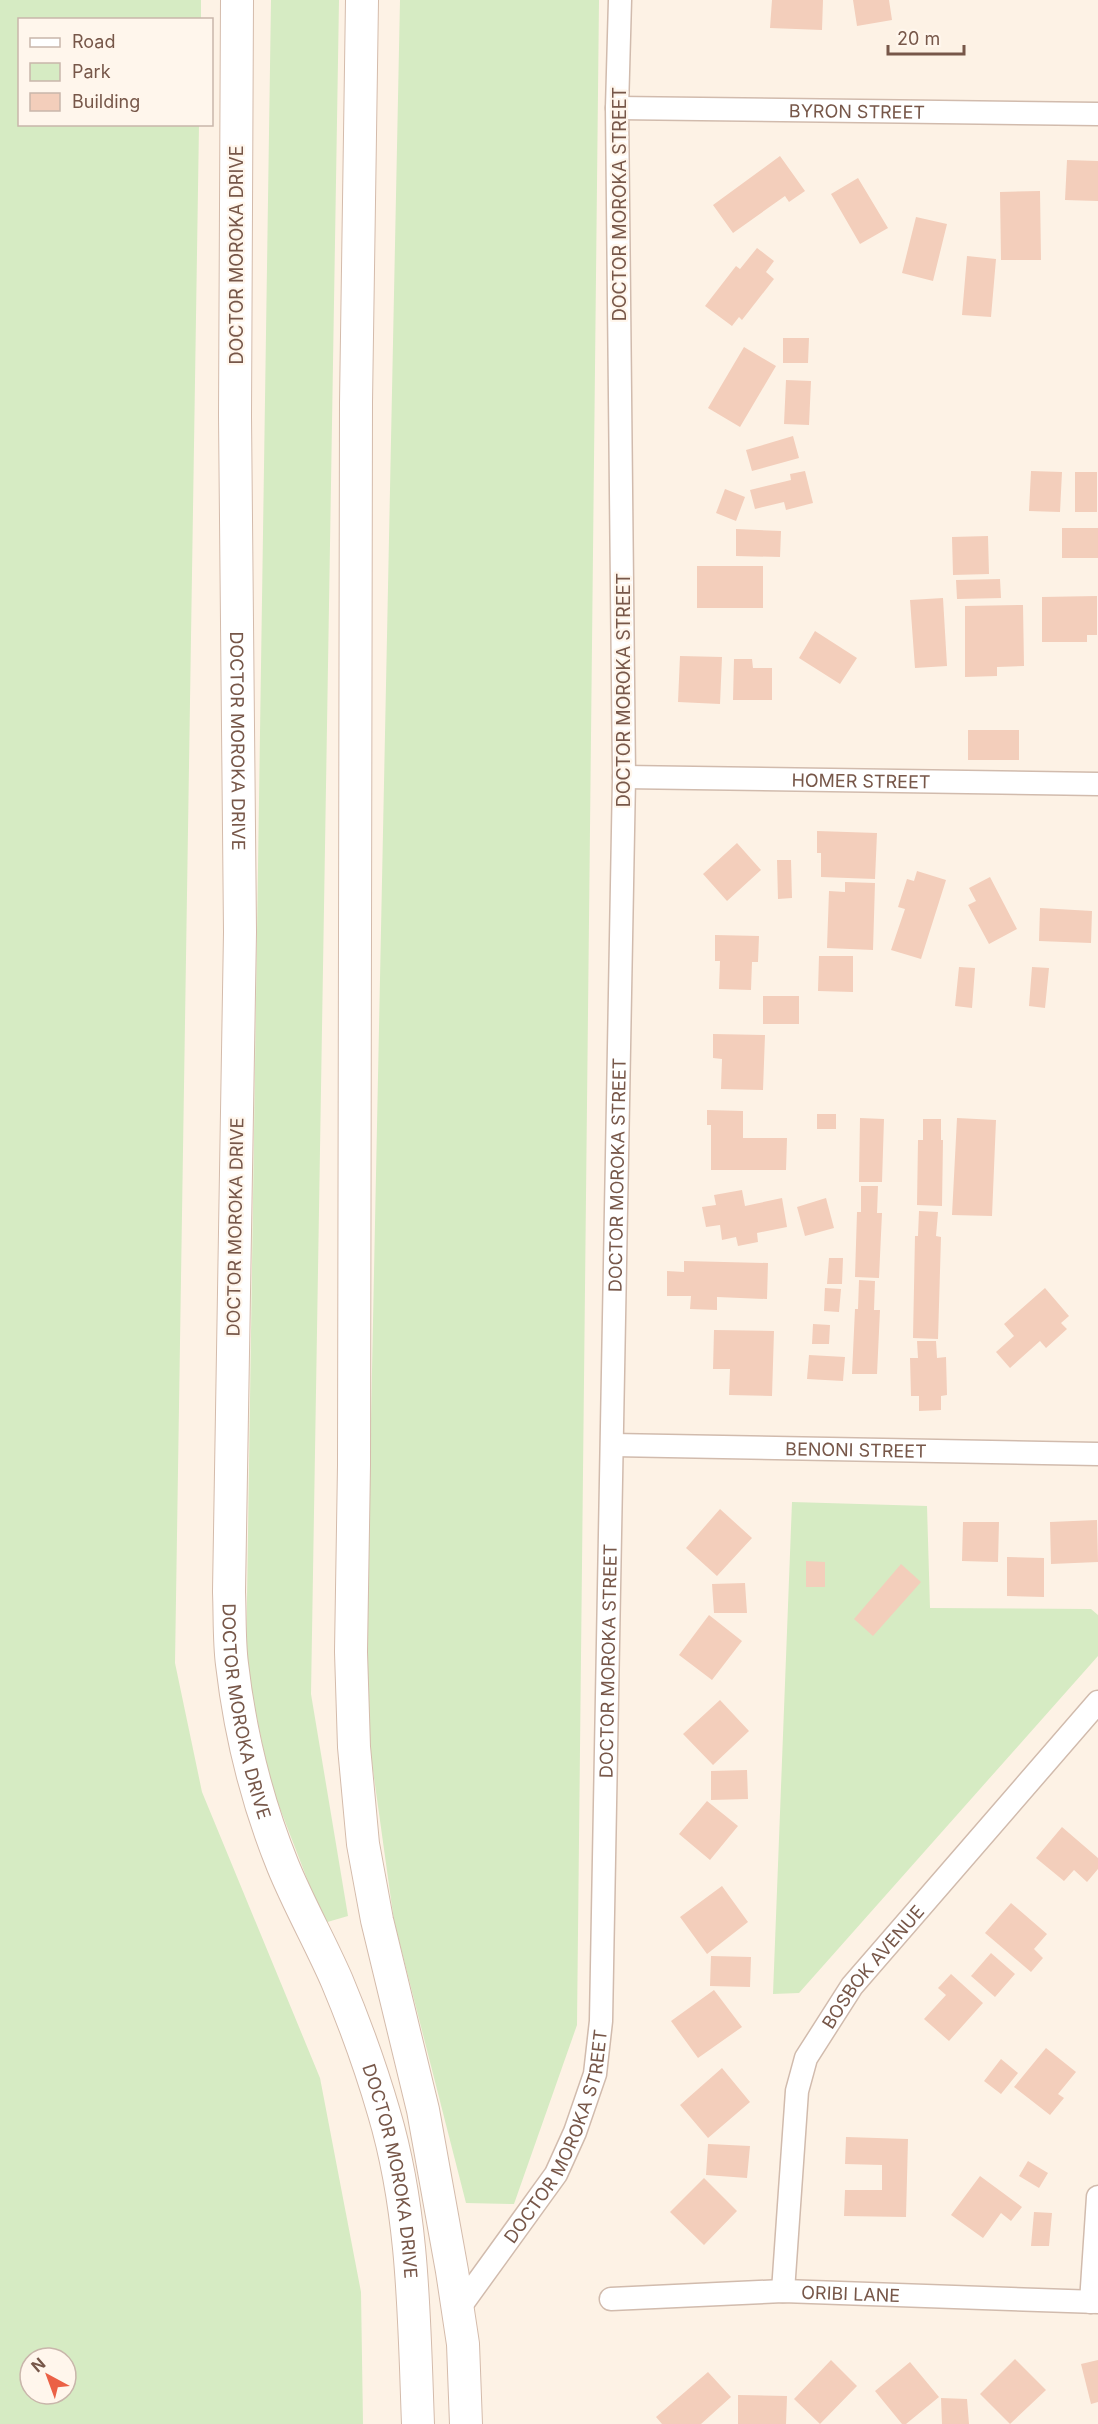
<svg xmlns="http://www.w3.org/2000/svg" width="1098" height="2424" font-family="Inter,sans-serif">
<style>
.green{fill:#d6ebc3;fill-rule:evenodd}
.building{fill:#f3cebb}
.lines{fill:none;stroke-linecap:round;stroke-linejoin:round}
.street-casing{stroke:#d1bbad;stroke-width:25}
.secondary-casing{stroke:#d4bbab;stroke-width:34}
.street{stroke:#fff;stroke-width:22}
.secondary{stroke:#fff;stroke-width:32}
.labels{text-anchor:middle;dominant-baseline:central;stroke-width:4.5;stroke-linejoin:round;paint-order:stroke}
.street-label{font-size:18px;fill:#775749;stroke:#fff6ec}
</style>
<rect width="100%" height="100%" fill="#fdf2e5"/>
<path class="green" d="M0,0H201V19L20,20V124L199,125L175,1663L202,1792L320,2078L361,2292L363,2424H0ZM30,2358H66V2394H30Z
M271,0H339L311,1694L348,1916L324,1923L271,1785L246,1666Z
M400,0H599L577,2025L514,2204L466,2203L394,1921L365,1713Z
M792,1502L927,1506L930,1608L1091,1609L1098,1615V1656L799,1993L773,1994Z"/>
<path class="building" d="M772,0H823L822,30L770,28Z
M853,0H889L892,20L857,26Z
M780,156L805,191L789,202L785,196L733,233L713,205Z
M1067,160L1098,161V201L1065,200Z
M858,178L888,228L860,244L831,194Z
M1040,191L1041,260H1001L1000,192Z
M916,217L947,224L933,281L902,273Z
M757,248L774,261L766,272L774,279L742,320L739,317L732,326L705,306L736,266L740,269Z
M967,256L996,259L991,317L962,315Z
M783,338H809L808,363H783Z
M744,347L776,366L740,427L708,408Z
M786,380L811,381L809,425L784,424Z
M793,436L799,458L752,471L746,450Z
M805,471L813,503L786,510L784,502L755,509L750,490L791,480L790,474Z
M1031,471L1062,472L1060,512L1029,511Z
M1075,472H1097V512H1075Z
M725,489L745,497L736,521L716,513Z
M1062,528H1098V558H1062Z
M736,529L781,531L780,557L736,556Z
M988,536L989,574L953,575L952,537Z
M697,566H763V608H697Z
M1000,579L1001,598L957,599L956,580Z
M1097,596V635H1087V642H1042V597Z
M943,598L947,666L915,668L910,600Z
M1023,605L1024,666L997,667V676L965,677V606Z
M815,631L857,658L840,684L799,658Z
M680,656L722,657L720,704L678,702Z
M734,659H752L753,668H772V700H733Z
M968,730H1019V760H968Z
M817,831L877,833L875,879L821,877V853H817Z
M737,843L761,870L727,901L703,874Z
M777,860H791L792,898L778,899Z
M917,871L946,880L921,959L891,950L905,909L898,907L907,879L914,881Z
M990,877L1017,929L989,944L968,905L976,901L969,888Z
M845,882L875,883L873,950L827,948L829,891L845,892Z
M1040,908L1092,911L1091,943L1039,941Z
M715,935L759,936L758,962H752L751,990L719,989L720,961H715Z
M819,956H853V992L818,991Z
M959,967L975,968L972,1008L955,1006Z
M1032,967L1049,968L1045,1008L1029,1006Z
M763,996H799V1024H763Z
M713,1034L765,1035L763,1090L721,1089L722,1059L713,1058Z
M707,1110L743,1111V1138H787L786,1170H711V1125H707Z
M817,1114H836V1129H817Z
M860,1118L884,1119L882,1182H859Z
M957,1118L996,1120L992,1216L952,1215Z
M923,1119H941V1140H943L942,1206L917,1205L918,1140H923Z
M861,1186H878L877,1213H882L879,1278L855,1277L857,1212H861Z
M742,1190L745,1206L782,1198L787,1227L757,1233L758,1242L738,1246L736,1237L722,1240L720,1225L706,1227L702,1207L716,1205L714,1195Z
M826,1198L834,1228L805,1236L797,1207Z
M919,1211L938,1212L936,1236L941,1237L938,1339L913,1338L915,1236H918Z
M829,1258H843L842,1284H827Z
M684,1261L768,1263L767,1299L717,1297V1310L690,1309L691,1296H667V1271L684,1272Z
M859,1280L875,1281L874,1310H880L877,1374H852L855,1309H858Z
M825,1288L841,1289L839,1312L824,1311Z
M1045,1288L1069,1316L1061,1323L1067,1329L1046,1348L1040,1341L1010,1368L996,1352L1014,1336L1004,1324Z
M813,1324L830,1325L829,1344H812Z
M714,1330L774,1331L772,1396L729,1395L730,1369H713Z
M917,1341H936L937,1358L946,1357L947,1395L941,1396V1410L919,1411V1396H911L910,1358H918Z
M809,1355L845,1357L843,1381L807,1379Z
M720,1509L752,1538L717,1576L686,1548Z
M1097,1520L1098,1562L1051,1564L1050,1522Z
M963,1522H999L998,1562L962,1561Z
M1007,1557L1044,1558V1597L1007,1596Z
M806,1561L825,1562V1587H806Z
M901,1564L921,1582L873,1636L854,1619Z
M745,1583L747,1613H714L712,1584Z
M709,1615L742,1641L712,1680L679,1655Z
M720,1700L749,1731L713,1765L683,1734Z
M747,1770L748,1799L711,1800V1771Z
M707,1801L738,1826L710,1860L679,1834Z
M1062,1827L1098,1858V1869L1087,1882L1074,1870L1064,1881L1036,1858Z
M722,1886L748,1922L707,1954L680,1917Z
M1011,1903L1047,1934L1034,1949L1043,1958L1031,1972L985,1933Z
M991,1953L1015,1974L995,1997L971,1976Z
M711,1956L751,1957L750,1987L710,1986Z
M951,1974L983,2003L949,2041L924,2019L946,1995L938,1988Z
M714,1990L742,2027L698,2058L671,2021Z
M1046,2048L1076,2072L1058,2094L1064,2098L1050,2115L1014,2087Z
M1001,2059L1018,2073L1001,2094L984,2081Z
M722,2068L750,2102L708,2138L680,2105Z
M846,2137L908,2139L906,2217L844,2216L845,2190H882V2165L845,2164Z
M708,2144L750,2146L747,2178L706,2175Z
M1028,2161L1048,2173L1039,2188L1019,2176Z
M980,2176L1022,2207L1011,2221L1001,2213L983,2238L951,2215Z
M704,2178L737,2211L704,2245L670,2212Z
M1034,2212L1052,2213L1049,2246H1031Z
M1015,2359L1046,2390L1010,2424L980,2394Z
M831,2360L857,2386L820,2424L794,2399Z
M1098,2360V2402L1091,2404L1081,2364Z
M910,2362L939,2397L906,2424H902L875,2391Z
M708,2372L731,2397L701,2424H662L656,2417Z
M738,2395L787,2396L786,2424H738Z
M941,2398L967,2399L969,2424H942Z"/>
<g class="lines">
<defs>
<g id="street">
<path id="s1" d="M617,108L1098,114"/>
<path id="s2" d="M624,777L1098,784"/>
<path id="s3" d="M613,1445L1098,1454"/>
<path id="s4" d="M783,2291L797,2091L806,2058L852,1986L1098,1702"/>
<path id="s5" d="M611,2299L783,2291L1098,2302"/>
<path d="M1091,2302L1098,2197"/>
<path id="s6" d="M457,2311L556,2174L575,2132L595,2074L601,2021L624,777L617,108L620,0"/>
</g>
<g id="secondary">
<path id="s7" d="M237,0L235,416L240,932L229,1592C230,1616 229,1641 232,1664C240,1733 257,1802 283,1866C299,1905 320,1942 337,1981C355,2024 371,2068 384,2113C414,2214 414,2320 418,2424"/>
<path d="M362,0L356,403L354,1465L351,1652L354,1747L363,1844L377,1920L423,2110L452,2271L463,2344L466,2424"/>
</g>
</defs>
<use href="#street" class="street-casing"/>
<use href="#secondary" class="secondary-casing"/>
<use href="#street" class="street"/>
<use href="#secondary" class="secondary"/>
</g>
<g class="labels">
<g class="street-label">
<text stroke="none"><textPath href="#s1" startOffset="240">BYRON STREET</textPath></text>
<text transform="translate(619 204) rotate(-90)">DOCTOR MOROKA STREET</text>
<text transform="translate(236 255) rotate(-90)">DOCTOR MOROKA DRIVE</text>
<text transform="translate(623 690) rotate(-90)">DOCTOR MOROKA STREET</text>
<text stroke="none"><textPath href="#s7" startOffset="741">DOCTOR MOROKA DRIVE</textPath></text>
<text stroke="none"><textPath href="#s2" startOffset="237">HOMER STREET</textPath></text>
<text stroke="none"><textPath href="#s6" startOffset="1176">DOCTOR MOROKA STREET</textPath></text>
<text transform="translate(235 1227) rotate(-89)">DOCTOR MOROKA DRIVE</text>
<text stroke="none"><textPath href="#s3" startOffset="243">BENONI STREET</textPath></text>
<text stroke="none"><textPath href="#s6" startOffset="690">DOCTOR MOROKA STREET</textPath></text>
<text stroke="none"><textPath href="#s7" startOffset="1713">DOCTOR MOROKA DRIVE</textPath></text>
<text stroke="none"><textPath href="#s4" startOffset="348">BOSBOK AVENUE</textPath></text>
<text stroke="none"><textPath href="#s6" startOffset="204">DOCTOR MOROKA STREET</textPath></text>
<text stroke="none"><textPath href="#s7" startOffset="2199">DOCTOR MOROKA DRIVE</textPath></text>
<text stroke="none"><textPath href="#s5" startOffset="240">ORIBI LANE</textPath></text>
</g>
</g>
<rect x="18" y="18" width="195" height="108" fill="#fff6ec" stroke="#c9b6ab" stroke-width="1.5"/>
<rect x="30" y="38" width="30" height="9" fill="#ffffff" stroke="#c9b6ab" stroke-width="1.5"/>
<text x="72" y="48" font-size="18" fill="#775749">Road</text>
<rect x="30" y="63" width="30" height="18" fill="#d6ebc3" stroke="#c9b6ab" stroke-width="1.5"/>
<text x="72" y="78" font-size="18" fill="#775749">Park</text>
<rect x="30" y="93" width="30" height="18" fill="#f3cebb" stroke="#c9b6ab" stroke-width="1.5"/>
<text x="72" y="108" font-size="18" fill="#775749">Building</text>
<g transform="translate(48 2376) rotate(319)"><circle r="28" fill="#fff6ec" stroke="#c9b6ab" stroke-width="1.5"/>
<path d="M0-4.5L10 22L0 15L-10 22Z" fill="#eb6146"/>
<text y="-9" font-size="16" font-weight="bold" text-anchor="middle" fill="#775749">N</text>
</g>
<path d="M888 45v9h76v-9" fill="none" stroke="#775749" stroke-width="3"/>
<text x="897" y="45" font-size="18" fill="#775749" stroke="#fff6ec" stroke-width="4.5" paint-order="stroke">20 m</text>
</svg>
